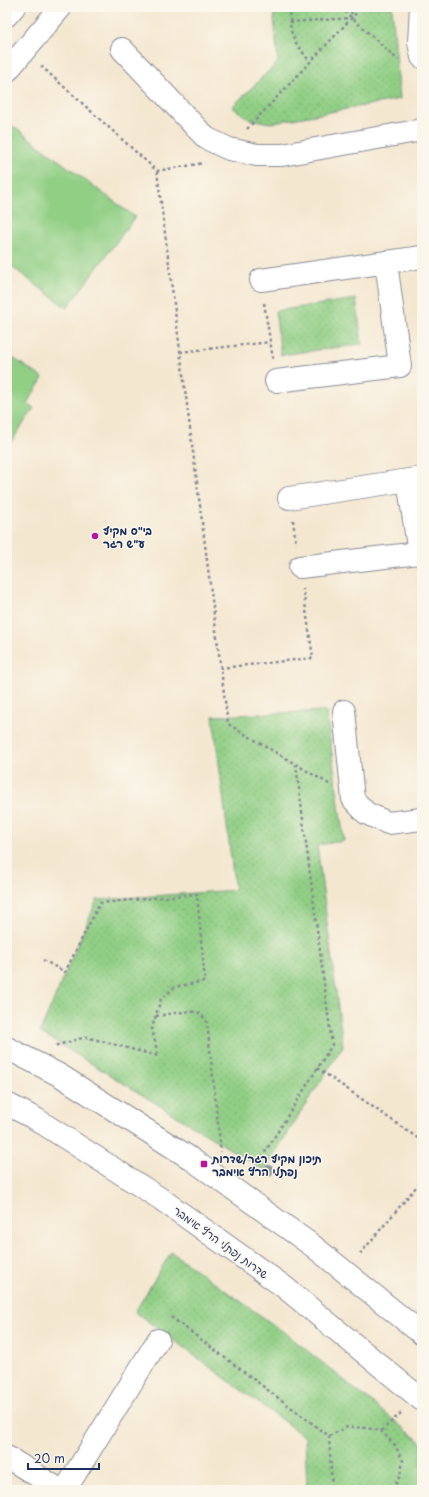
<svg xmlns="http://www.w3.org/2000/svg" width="429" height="1497" font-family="'Playpen Sans','Playpen Sans Hebrew',sans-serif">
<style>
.park{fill:url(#park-dots);stroke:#567f72}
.garden{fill:#91cf85;stroke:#567f72}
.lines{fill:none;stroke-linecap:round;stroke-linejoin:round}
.minor-casing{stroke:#888b97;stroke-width:24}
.major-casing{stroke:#888b97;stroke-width:24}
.path{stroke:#888b97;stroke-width:2.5;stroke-dasharray:3 3;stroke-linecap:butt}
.minor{stroke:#fff;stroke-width:22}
.major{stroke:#fff;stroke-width:22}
.tree{fill:#8d9897}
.poi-dot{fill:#b5179e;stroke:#fbf7ec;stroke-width:1.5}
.labels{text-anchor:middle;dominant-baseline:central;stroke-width:3;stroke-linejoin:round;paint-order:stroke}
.poi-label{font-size:11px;font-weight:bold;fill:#1b2f5e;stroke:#fbf7ec;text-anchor:start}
.street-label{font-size:11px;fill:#1b2f5e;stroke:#fbf7ec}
</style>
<defs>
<pattern id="park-dots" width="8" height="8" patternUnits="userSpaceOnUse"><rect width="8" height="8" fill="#91cf85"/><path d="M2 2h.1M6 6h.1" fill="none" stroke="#7cb275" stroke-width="1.8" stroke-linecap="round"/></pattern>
</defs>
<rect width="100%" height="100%" fill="#fbf7ec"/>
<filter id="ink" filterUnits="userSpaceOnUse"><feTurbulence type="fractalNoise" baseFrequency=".025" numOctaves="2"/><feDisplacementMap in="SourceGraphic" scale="8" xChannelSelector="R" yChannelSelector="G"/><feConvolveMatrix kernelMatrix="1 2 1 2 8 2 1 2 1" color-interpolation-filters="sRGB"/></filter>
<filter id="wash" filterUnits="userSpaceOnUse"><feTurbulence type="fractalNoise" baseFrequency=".012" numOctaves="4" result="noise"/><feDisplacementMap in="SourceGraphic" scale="16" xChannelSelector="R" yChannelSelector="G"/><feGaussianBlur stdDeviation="0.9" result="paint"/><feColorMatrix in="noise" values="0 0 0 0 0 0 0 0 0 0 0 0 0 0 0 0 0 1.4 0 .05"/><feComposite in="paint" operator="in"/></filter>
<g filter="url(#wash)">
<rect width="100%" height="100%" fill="#f4e7d0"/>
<path class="park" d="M273,7H392L400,99L271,123L249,119L232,107L278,62Z
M356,299L362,344L281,355L275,311Z
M326,711L344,841L317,845L343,1046L264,1170L40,1032L97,900L235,890L213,716Z
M171,1252L288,1335L422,1443V1490H307L305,1437L135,1312Z"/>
<path class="garden" d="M10,124L135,217L67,308L7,263V129Z
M7,354L43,378L27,403L34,408L7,448Z"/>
</g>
<g filter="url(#ink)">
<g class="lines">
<defs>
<path id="minor" d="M421,7L419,42L422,57
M7,15L14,7
M122,49L206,138L229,149L257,155H282L422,130
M7,71L61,7
M261,280L422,257
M276,381L400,366L386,262
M289,498L422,478
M300,567L419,553L408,480
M344,711L353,799L366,813L388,823L422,819
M7,1457L60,1490
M65,1490L158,1340"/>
<path id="major" d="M7,1048L61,1076L190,1158L313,1246L422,1334
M7,1104L36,1119L161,1199L283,1286L422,1400"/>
</defs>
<use href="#minor" class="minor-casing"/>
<use href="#major" class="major-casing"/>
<path class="path" d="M289,7L291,31L296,43L310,62
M340,7L398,60
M290,22L352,18L351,7
M41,66L157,171L204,163
M247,129L362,7
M157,171L228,724L329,784
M264,303L273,359
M180,352L270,342
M293,520L296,544
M220,668L313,658L303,589
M43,960L65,972L100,903L197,894L205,981L175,987L161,999L152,1028L158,1056L86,1037L54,1046
M156,1016L189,1011L200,1013L207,1022L221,1152
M317,1068L422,1141
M252,1173L332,1045L296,765
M360,1254L422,1180
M171,1317L329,1436L332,1488
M381,1431L401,1413
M329,1436L347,1427L367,1428L381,1431L395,1445L403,1461L400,1476L392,1490
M330,1490L332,1488L353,1490"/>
<use href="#minor" class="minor"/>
<use href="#major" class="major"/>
</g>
<circle class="tree" cx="268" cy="1171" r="6"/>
</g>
<g class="poi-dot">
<circle cx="95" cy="536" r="4"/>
<rect x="200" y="1160" width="8" height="8" rx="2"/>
</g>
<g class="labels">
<g class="poi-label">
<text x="103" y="530">בי"ס מקיף<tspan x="103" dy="13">ע"ש רגר</tspan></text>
<text x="212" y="1158">תיכון מקיף רגר/שדרות<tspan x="212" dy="13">נפתלי הרץ אימבר</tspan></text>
</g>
<g class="street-label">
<text transform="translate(221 1242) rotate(36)">שדרות נפתלי הרץ אימבר</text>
</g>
</g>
<rect width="429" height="1497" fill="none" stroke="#fbf7ec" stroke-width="24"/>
<path d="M28 1463v6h71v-6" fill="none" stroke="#1b2f5e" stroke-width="2"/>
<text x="34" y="1463" font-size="12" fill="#1b2f5e" stroke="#fbf7ec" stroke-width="3" paint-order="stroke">20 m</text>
</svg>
